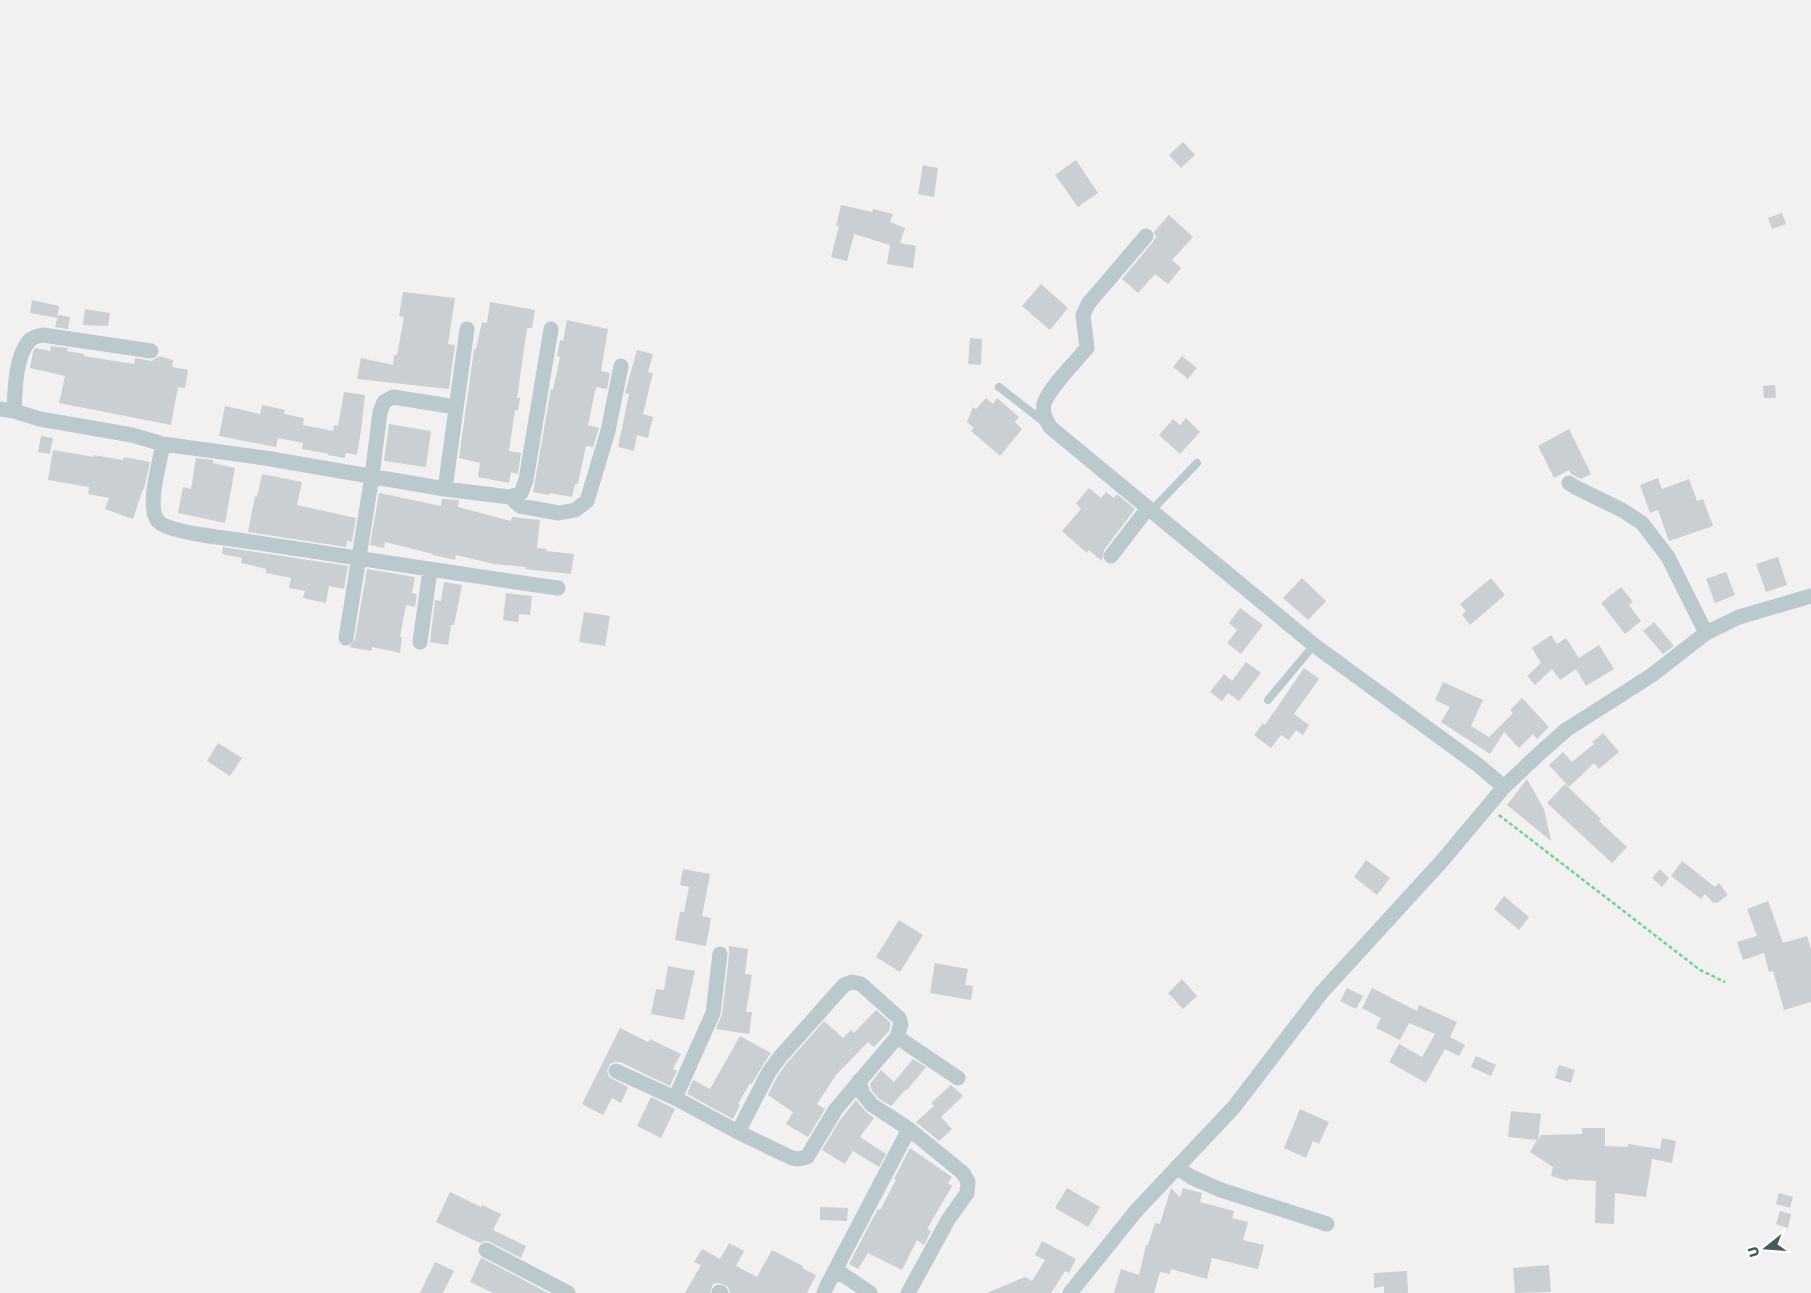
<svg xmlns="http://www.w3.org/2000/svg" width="1811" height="1293" font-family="'Golos Text',sans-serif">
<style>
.building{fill:#c9cfd3}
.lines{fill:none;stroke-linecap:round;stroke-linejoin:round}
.path{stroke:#6ed68c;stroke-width:2.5;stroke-dasharray:4 2.5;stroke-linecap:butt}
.lane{stroke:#bac9ce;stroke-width:8}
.street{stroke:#bac9ce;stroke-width:15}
</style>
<rect width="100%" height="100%" fill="#f3f0f1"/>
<path class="building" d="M1183,142L1195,155L1181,168L1169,155Z
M1076,160L1098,193L1078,207L1055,175Z
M923,165L938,168L934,197L918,194Z
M841,205L872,212L873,209L893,214L890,222L905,228L900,243L916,246L913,268L887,264L890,245L854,234L847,261L831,257L839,226H836Z
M1782,213L1786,224L1772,229L1768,218Z
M1169,215L1193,237L1172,260L1181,268L1168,284L1155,274L1138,293L1122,279L1153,242L1156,237L1154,232Z
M1041,284L1068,308L1050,330L1022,306Z
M403,292L455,298L448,344L455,345L449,389L357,379L361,358L393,365L394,355H397L404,317L399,316Z
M32,300L59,306L57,318L30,313Z
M490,302L535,310L532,328H527L517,398H520L518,411L515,410L509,451L521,453L518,474L511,472L509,483L478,477L480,463L459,458L474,349H476L482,322L487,323Z
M85,309L110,313L108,326L83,325Z
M58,315L70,317L68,329L55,327Z
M567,320L608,329L601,371L610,373L607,389L597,387L595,391L588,425L599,428L597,435L593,447L586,446L578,484H575L572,497L550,493L549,495L533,492L551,389L553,390L560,357L557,356L560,340L563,341Z
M970,338L982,339L981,365L968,364Z
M51,346L68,348L67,351L84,354V356L134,364L135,358L152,361L159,356L173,360L172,367L188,370L185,388L178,387L171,425L59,403L65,376L30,368L33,352L35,348L50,351Z
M637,350L653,354L648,372L653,373L643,414L653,417L648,438L637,435L634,451L618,447L629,394L625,393Z
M1182,356L1197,368L1188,379L1173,367Z
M1775,385L1776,398H1764L1763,386Z
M344,392L365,395L361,431L357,455L346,453L345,458L328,455L329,454L302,449L303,443L278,438L276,447L219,436L225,406L260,414L262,405L285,410L284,414L304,418L303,425L333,431L334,425L338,426Z
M986,398L993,404L997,398L1019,417L1015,422L1022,429L1000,456L971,431L974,428L967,422L973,407L976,409Z
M1186,418L1200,432L1180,454L1159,435L1173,419L1180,425Z
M389,424L431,431L426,467L384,461Z
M1569,429L1591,474L1581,479L1571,474L1569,470L1554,478L1538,446Z
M41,436L53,438L50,454L38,452Z
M53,450L94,457V455L123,460L124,457L150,462L144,489H143L133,519L105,509L109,498L88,494L89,487L48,480Z
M196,458L213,460V463L235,468L225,523L178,513L183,487L191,489Z
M262,474L302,482L297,505L356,518L352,542L347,541L346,547L248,532L255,496L257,497Z
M1658,478L1662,489L1689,479L1697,501L1703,499L1713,526L1669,541L1658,510L1650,513L1640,485Z
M1089,488L1101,498L1106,492L1114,498L1117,494L1135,509L1104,550L1102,561L1089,550L1087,553L1062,531L1081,509L1076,503Z
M379,493L441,506L442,499L459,500L458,507L511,521L512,517L540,520L537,548L547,549L546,551L574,554L571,574L525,569L526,567L494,564L456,555L455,560L433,555V554L385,542L384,548L370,545Z
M223,547L348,566L344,589L329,586L326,603L303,598L305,591L289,588L291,578L266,573V569L241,563L242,558L222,554Z
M1778,557L1787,585L1766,592L1756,564Z
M367,569L415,577L412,593L417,594L415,607L406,605L400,637H402L400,653L372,647L371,651L349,647L355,639Z
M1726,572L1735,595L1715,603L1706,579Z
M1302,578L1326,601L1308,620L1283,598Z
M1491,578L1505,595L1470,625L1462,615L1466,611L1460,604Z
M444,582L462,585L454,625H451L448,645L430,642L435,600L441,601Z
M1621,587L1633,602L1629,605L1641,621L1625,634L1601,603Z
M506,593L532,596L530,615L519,614L518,622L503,620Z
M1240,608L1263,625L1241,654L1227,643L1237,630L1229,623Z
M584,612L610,616L605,646L579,642Z
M1654,622L1674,646L1663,654L1643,631Z
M1551,635L1557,644L1566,638L1579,658L1599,645L1614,669L1586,686L1576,669L1560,680L1552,669L1535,685L1527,676L1541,663L1532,648Z
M1246,662L1261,673L1239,701L1228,693L1222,701L1210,692L1224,674L1232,681Z
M1304,668L1319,679L1294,714L1309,725L1303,735L1296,730L1289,740L1281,735L1271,748L1254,735L1263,723L1265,725Z
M1443,682L1483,700L1471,726L1489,737L1513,713L1510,710L1522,698L1549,727L1537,739L1533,734L1519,748L1504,732L1490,754L1441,722L1450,707L1435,700Z
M1603,733L1619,752L1599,769L1594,763L1569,787L1549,765L1563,752L1572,762L1594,744L1592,742Z
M218,743L242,758L230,776L207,761Z
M1527,779L1544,809L1551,841L1507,805Z
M1565,784L1601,819L1599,821L1627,847L1612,863L1547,803Z
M1366,860L1390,878L1377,895L1354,877Z
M1682,861L1715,887L1719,883L1728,895L1717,903H1713L1705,894L1701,899L1671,876Z
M683,869L710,874L702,916L711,918L706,946L675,940L680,912H684L689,887L680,885Z
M1660,869L1669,878L1662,887L1652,878Z
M1504,896L1529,917L1519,930L1494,909Z
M1768,901L1783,943L1807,936L1811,949V1002L1784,1010L1773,971L1769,972L1764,953L1743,960L1737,942L1757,936L1747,909Z
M899,920L923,935L900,972L876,957Z
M729,946L748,949L745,974L752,975L746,1012H752L749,1034L716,1029L722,1014L729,955Z
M935,963L968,969L965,985L973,986L971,1000L930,993Z
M668,966L695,971L684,1020L651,1014L656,989L664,990Z
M1182,979L1197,996L1183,1009L1168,993Z
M1347,988L1363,996L1356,1009L1340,1001Z
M1372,988L1417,1011L1419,1005L1457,1022L1450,1037L1465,1045L1459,1056L1445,1049L1426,1083L1389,1062L1399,1044L1422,1057L1435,1034L1409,1023L1400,1040L1376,1028L1381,1018L1362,1008Z
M876,1010L891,1023L889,1031L874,1047L868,1042L836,1075L817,1104L825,1109L808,1137L786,1124L793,1112L768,1095L777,1077L787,1063L824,1021L843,1038L851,1030L854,1033Z
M620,1028L648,1042L650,1039L681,1054L673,1069L677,1071L670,1086L620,1062H615L610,1064L607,1071L609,1077L628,1087L621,1103L612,1098L603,1115L582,1104Z
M740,1036L771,1053L761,1068L752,1084L750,1083L738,1104L740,1105L733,1119L687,1094L693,1080L710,1089Z
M1476,1056L1496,1065L1491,1076L1471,1067Z
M913,1059L926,1067L907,1090L906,1089L891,1106L878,1098L871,1089L870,1084L881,1070L894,1082Z
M1559,1065L1575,1070L1571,1083L1555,1078Z
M951,1085L963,1096L941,1117L952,1129L939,1141L916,1122L934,1106L931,1103Z
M651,1097L675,1109L661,1138L637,1126Z
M856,1100L865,1111L874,1118L860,1137L886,1154L879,1167L853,1151L845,1164L822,1150L840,1120Z
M1300,1109L1329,1122L1319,1144L1313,1141L1306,1158L1284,1148Z
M1511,1111L1541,1114L1538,1140L1541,1135L1582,1134V1128H1605V1146L1628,1147V1144L1660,1149L1662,1138L1676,1141L1672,1163L1652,1159L1646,1197L1615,1193L1614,1224L1595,1223L1596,1181L1568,1179V1181L1551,1176L1553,1167L1530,1152L1537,1140L1508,1137Z
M910,1148L952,1177L948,1183L952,1186L927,1229L931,1231L924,1245L917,1240L902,1270L868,1253L858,1269L849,1264L872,1220L878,1209L880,1210L896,1180L894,1179Z
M1067,1188L1100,1207L1088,1227L1055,1208Z
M1171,1188L1180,1197L1183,1188L1202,1193L1200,1202L1234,1211L1232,1218L1248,1222L1243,1240L1264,1245L1258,1269L1212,1258L1207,1279L1171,1269L1170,1274L1160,1272L1154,1293H1114L1121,1269L1139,1275L1146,1245H1148L1155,1223L1160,1224Z
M450,1192L481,1207L482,1205L501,1214L493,1230L526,1246L521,1258L490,1242L485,1241L480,1243L436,1222Z
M1779,1193L1793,1197L1790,1208L1776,1204Z
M820,1207L848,1208L847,1221L820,1220Z
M1780,1211L1791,1214L1788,1228L1776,1224Z
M1042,1241L1076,1259L1069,1273L1065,1271L1051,1293H987L1025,1277L1032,1281L1045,1260L1035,1255Z
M729,1243L744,1251L736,1266L757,1277L772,1250L803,1266L802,1268L816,1275L807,1293H730L728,1287L719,1283L713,1284L710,1293H685L701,1265L694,1262L702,1249L720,1259Z
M481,1258H482L548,1293H493L470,1282Z
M435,1262L454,1271L443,1293H420Z
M1549,1265L1551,1292L1515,1293L1513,1268Z
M1407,1271L1408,1293H1384V1286L1374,1288V1273Z"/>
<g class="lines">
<path class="path" d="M1499,815L1700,970L1725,982"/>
<path class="lane" d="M999,387L1044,422
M1151,511L1197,463
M1268,700L1314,645"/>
<path class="street" d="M1146,236L1088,304L1083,315L1087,348C1076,361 1048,389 1044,404C1042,413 1046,419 1050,427L1314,645L1478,765L1504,787
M0,409L14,411L40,419L132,435L163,444L265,458L445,489L510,497L521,493L526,480L551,329
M14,411C15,391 15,357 29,341C32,337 38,336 43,335L151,351
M163,444C160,462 146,507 158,521C167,532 224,538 239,540C345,556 451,573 558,588
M1569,483L1577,488L1622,510L1642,523L1668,557L1706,633
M445,489L467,329
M510,497L520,506L559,513L575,510L587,501L608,431L621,366
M1111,556L1148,508
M346,638L372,476L380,412L384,402L393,397L456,407
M420,642L430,570
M897,1037L958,1078
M616,1071L675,1098L738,1132L769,1072L780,1057L844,985L852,982L861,984L899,1018L901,1024L897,1037L836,1109L807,1157L798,1159L792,1158L738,1132
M859,1081L863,1094L872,1105L909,1129L963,1173L968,1182L967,1193L948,1220L908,1293
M675,1098L713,1013L720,954
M1177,1167L1191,1177L1221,1190L1327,1224
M486,1250L568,1293
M832,1276L909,1129
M719,1292L721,1293
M824,1293C828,1284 830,1273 842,1274L870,1293
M1070,1293L1136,1211L1234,1107L1322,992L1442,861L1504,787L1541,752L1566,730L1652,675L1706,633L1739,617L1811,596"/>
</g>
<g transform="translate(1766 1248) rotate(253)" stroke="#ffffff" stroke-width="4" paint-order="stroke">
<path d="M0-4L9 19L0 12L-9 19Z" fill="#465960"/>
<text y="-8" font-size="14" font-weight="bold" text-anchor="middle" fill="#465960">U</text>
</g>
</svg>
